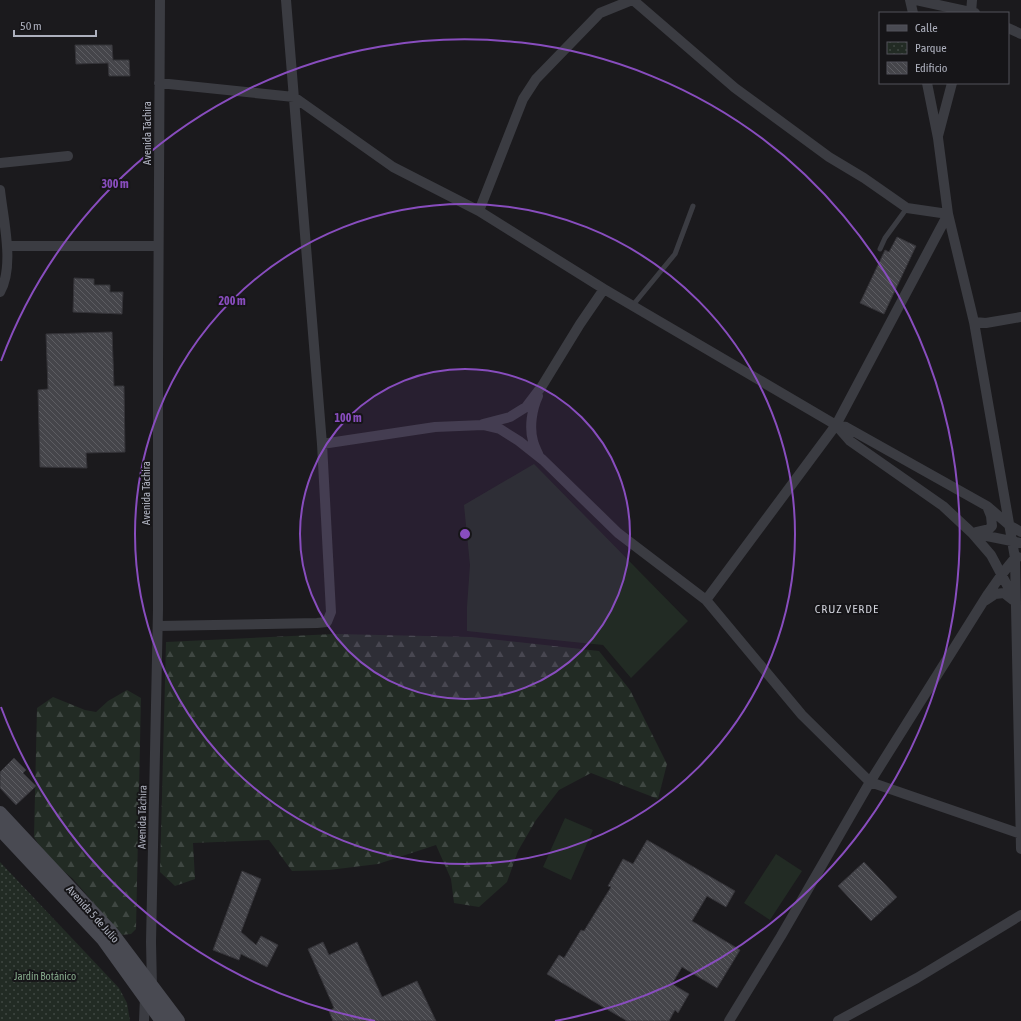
<svg xmlns="http://www.w3.org/2000/svg" width="1021" height="1021" font-family="'Asap Condensed',sans-serif">
<style>
.grass{fill:#222b24}
.forest{fill:url(#forest-firs)}
.park{fill:url(#park-dots)}
.building{fill:url(#building-back-hatch);stroke:#353439}
.lines{fill:none;stroke-linecap:round;stroke-linejoin:round}
.lane{stroke:#3b3c42;stroke-width:5}
.street{stroke:#3b3c42;stroke-width:10}
.secondary{stroke:#494a52;stroke-width:14}
.ring{fill:none;stroke:#884dbe;stroke-width:2}
.labels{text-anchor:middle;dominant-baseline:central;stroke-width:4;stroke-linejoin:round;paint-order:stroke}
.street-label{font-size:11px;fill:#adb0bd;stroke:#161518}
.park-label{font-size:11px;fill:#84a88a;stroke:#161518}
.neighbourhood-label{font-size:12px;letter-spacing:1px;fill:#ced0d8;stroke:#161518}
.centre{fill:#884dbe;stroke:#161518;stroke-width:2}
.ring-label{font-size:12px;text-anchor:middle;font-weight:bold;fill:#884dbe;stroke:#161518;stroke-width:4;stroke-linejoin:round;paint-order:stroke}
</style>
<defs>
<pattern id="forest-firs" width="22" height="20" patternUnits="userSpaceOnUse"><rect width="22" height="20" fill="#222b24"/><path d="M5 1l3.5 6h-7zM16 11l3.5 6h-7z" fill="#3f4742"/></pattern>
<pattern id="park-dots" width="8" height="8" patternUnits="userSpaceOnUse"><rect width="8" height="8" fill="#222b24"/><path d="M2 2h.1M6 6h.1" fill="none" stroke="#3f4742" stroke-width="1.8" stroke-linecap="round"/></pattern>
<pattern id="building-back-hatch" width="6" height="6" patternUnits="userSpaceOnUse"><rect width="6" height="6" fill="#45454a"/><path d="M-1 5l2 2M0 0l6 6M5-1l2 2" fill="none" stroke="#5d5d62"/></pattern>
</defs>
<rect width="100%" height="100%" fill="#1b1a1d"/>
<path class="grass" d="M534,464L688,621L631,678L603,645L467,631V607L470,565L464,505Z
M565,818L593,830L571,880L543,867Z
M776,854L802,871L770,920L744,903Z"/>
<path class="forest" d="M334,634L471,637L599,651L630,690L667,764L658,799L591,773L559,790L536,820L518,851L507,882L479,907L454,903L451,879L436,845L378,864L329,870L292,871L269,840L193,843L195,879L175,886L160,872L166,642Z
M127,690L141,698L136,929L131,934L121,935L73,879L46,856L34,837L37,708L53,697L85,710L96,712L108,701Z"/>
<path class="park" d="M0,862L119,988L127,1003L130,1021H0Z"/>
<path class="building" d="M75,45H112L113,60H129L130,76H109L108,63L76,64Z
M897,237L916,246L884,314L860,303L885,250L889,252Z
M74,278L94,279V285H110V292H123L122,314L73,312Z
M112,332L114,386H124L125,452L86,453L87,468L40,467L38,390L48,389L46,334Z
M14,758L26,770L23,773L36,786L16,805L0,788V772Z
M647,840L735,891L726,907L707,896L692,921L740,950L717,988L682,967L672,984L689,994L678,1013L675,1010L669,1021H627L547,974L559,955L564,958L581,930L584,931L611,887L608,886L623,859L633,864Z
M864,862L897,897L871,921L838,886Z
M242,871L261,879L241,932L256,945L261,936L278,945L267,967L241,954L239,960L213,950Z
M323,942L329,955L357,942L382,997L417,981L436,1021H333L329,1011L334,1008L308,949Z"/>
<g class="lines">
<path class="lane" d="M880,249L885,238L907,208
M633,305L675,254L693,206"/>
<path class="street" d="M633,0L735,88L829,157L864,178L907,208L948,214L836,425L706,600
M910,0L913,13
M916,0L975,13
M971,13L972,0
M1008,28L1021,34
M159,83L294,97L393,167L479,211L604,289L836,425L850,441L943,506L972,533L991,555L1016,602
M927,83L938,138L948,214L974,322L1015,558L1021,849
M938,136L952,83
M0,163L68,156
M0,190C3,219 15,266 0,292
M479,211L523,99L536,79L600,13L632,0
M7,246H158
M974,322L986,323L1021,317
M538,396C532,409 529,427 533,441C534,446 537,451 539,456
M483,424L510,417L526,407L542,386L580,324L604,289
M836,425L846,427L987,506L1009,525L1021,532
M322,444L435,427L483,425L500,429L519,441L543,460L618,533L706,600L802,715L870,782L1021,834
M976,532L989,529L992,526L991,516L987,506
M972,533L1021,543
M986,600L995,594L1004,593L1013,600
M158,626L317,623L327,622L331,612L322,444L286,0
M152,988L151,942L158,610V361L160,0
M144,1021L145,997
M729,1021L781,936L870,782L988,594L1002,574L1015,558L1018,557
M838,1021L917,978L1021,915"/>
<path class="secondary" d="M0,813L111,932L178,1021
M0,829L103,939L162,1021"/>
</g>
<circle cx="465" cy="534" r="165" fill="#884dbe" fill-opacity=".12"/>
<g class="ring">
<circle cx="465" cy="534" r="165"/>
<circle cx="465" cy="534" r="330"/>
<path d="M375 1021A495 495 0 0 1 1 707M1 361A495 495 0 1 1 555 1021"/>
</g>
<g class="labels">
<g class="street-label">
<text transform="translate(147 133) rotate(-90)">Avenida Táchira</text>
<text transform="translate(146 493) rotate(-90)">Avenida Táchira</text>
<text transform="translate(142 817) rotate(-89)">Avenida Táchira</text>
<text transform="translate(93 914) rotate(48)">Avenida 5 de Julio</text>
</g>
<g class="park-label">
<text x="45" y="976">Jardín Botánico</text>
</g>
<g class="neighbourhood-label">
<text x="847" y="609">CRUZ VERDE</text>
</g>
</g>
<circle cx="465" cy="534" r="6" class="centre"/>
<g class="ring-label">
<text x="115" y="188">300 m</text>
<text x="232" y="305">200 m</text>
<text x="348" y="422">100 m</text>
</g>
<rect x="879" y="12" width="130" height="72" fill="#161518" stroke="#52535a"/>
<rect x="887" y="25" width="20" height="6" fill="#494a52" stroke="#52535a"/>
<text x="915" y="32" font-size="12" fill="#adb0bd">Calle</text>
<rect x="887" y="42" width="20" height="12" fill="url(#park-dots)" stroke="#52535a"/>
<text x="915" y="52" font-size="12" fill="#adb0bd">Parque</text>
<rect x="887" y="62" width="20" height="12" fill="url(#building-back-hatch)" stroke="#52535a"/>
<text x="915" y="72" font-size="12" fill="#adb0bd">Edificio</text>
<path d="M14 30v6h82v-6" fill="none" stroke="#adb0bd" stroke-width="2"/>
<text x="20" y="30" font-size="12" fill="#adb0bd" stroke="#161518" stroke-width="3" paint-order="stroke">50 m</text>
</svg>
